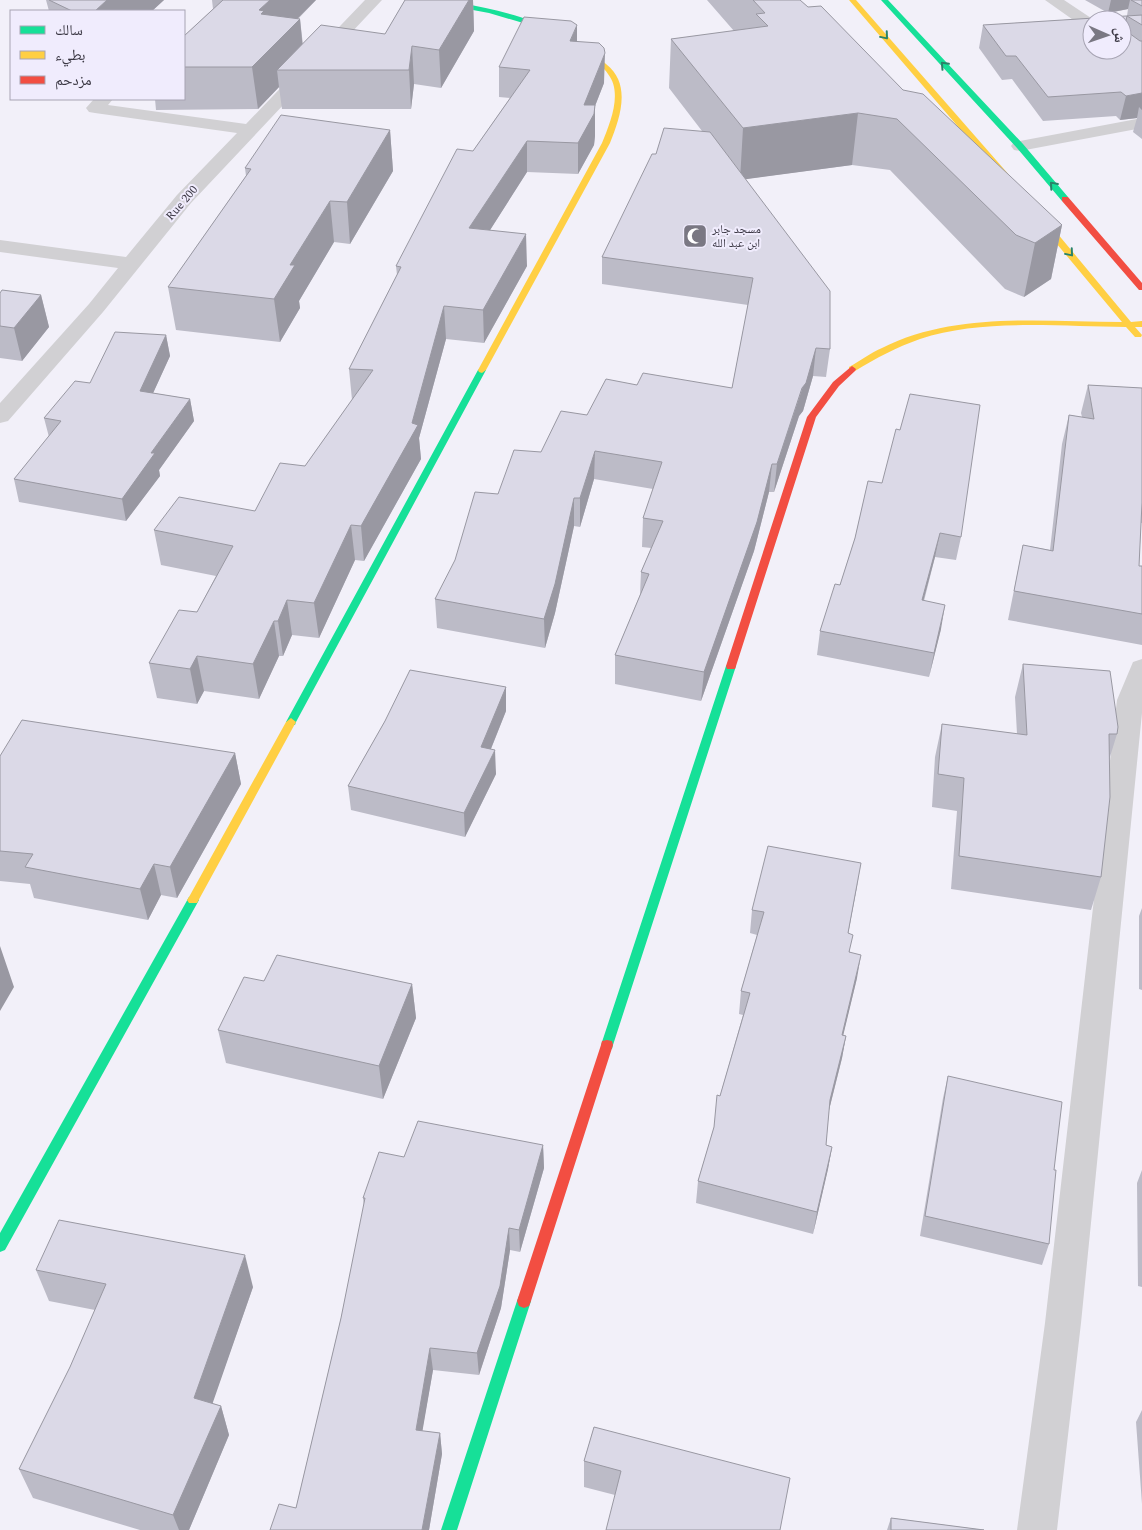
<svg xmlns="http://www.w3.org/2000/svg" width="1142" height="1530" font-family="Spectral,'Noto Naskh Arabic',serif">
<style>
.lines{fill:none;stroke-linecap:round;stroke-linejoin:round}
.street{fill:#d1d0d3;fill-rule:evenodd}
.fast{fill:#16e098;fill-rule:evenodd}
.slow{fill:#ffcf43;fill-rule:evenodd}
.jam{fill:#f24e42;fill-rule:evenodd}
.wall{fill:#bcbbc7}
.shaded-wall{fill:#9998a2}
.building{fill:#dbd9e7;stroke:#9998a2}
.oneway{stroke:#2a8369}
.labels{text-anchor:middle;dominant-baseline:central;stroke-width:4;stroke-linejoin:round;paint-order:stroke}
.far-street-label{font-size:12px;fill:#3a3743;stroke:#f0ecfd}
.far-poi-label{font-size:12px;fill:#3a3743;stroke:#f0ecfd;text-anchor:start}
</style>
<rect width="100%" height="100%" fill="#f2f0f9"/>
<g class="lines">
<path class="street" d="M365,0H382L191,203L103,312L8,421L0,423V403L89,304L118,268L0,252V240L126,257L177,195L237,133L95,113L89,112L86,108L94,99H113L108,105L246,124Z
M1045,0H1064L1094,20H1092V31L1086,29Z
M1142,118V128L1020,151L1014,150L1011,146L1014,142L1020,141Z
M1142,659V713L1081,1323L1057,1530H1017L1045,1323L1117,700L1133,662Z"/>
<path class="fast" d="M419,0C470,0 558,20 595,57L590,58L571,45L530,25L489,13Z
M881,0H888L1023,144L1068,197V201H1062L1017,148Z
M482,367L486,370L296,722L295,725H287L286,722L478,370Z
M731,662L736,666L613,1045L612,1049L607,1050L602,1049L601,1045L726,666Z
M193,895L197,897L199,900L5,1250L0,1252V1233L189,897Z
M524,1294L529,1296L531,1301L457,1530H441L517,1301L519,1296Z"/>
<path class="slow" d="M849,0H856L1010,176V180H1004Z
M590,56C596,55 601,60 606,64C632,84 620,118 610,143L486,370L482,373L479,372L478,370L602,143C610,123 623,93 608,74C604,67 596,63 590,58Z
M1031,209H1037L1131,322L1142,321V327H1135L1142,335L1141,337H1135L1126,327C1062,327 982,318 920,339C897,347 876,358 855,371H849V367C860,361 870,353 882,348C956,311 1043,322 1122,322L1031,213Z
M291,718L296,722L197,903H189L187,900L189,897L286,722Z"/>
<path class="jam" d="M1062,197H1068L1142,283V290H1139L1062,201Z
M852,366L856,369L855,371L839,386L816,417L736,666L735,669H727L726,666L807,417L833,382Z
M607,1040L612,1041L613,1045L531,1301L529,1306L524,1308L519,1306L517,1301L601,1045L602,1041Z"/>
</g>
<path class="wall" d="M46,0H164L152,11H49Z
M212,0H316L298,19H300L303,45L385,34L405,0H473L474,31L441,88L414,84L411,109H282L279,87L258,109L156,110L155,99H184V36L213,9Z
M707,0H800L808,7L903,90L1062,225L1051,279L1024,297L1005,289L890,170L852,165L745,179L830,349L826,377L813,376L803,411L799,416L774,492H769L754,551L701,701L615,684V655L640,595L641,572L651,548L642,547L643,518L653,489L594,479L580,527L574,526L555,613L545,648L437,628L435,599L498,494L541,452L587,415L637,385L732,388L748,305L602,284V257L656,154L702,131L669,88L671,39L734,31Z
M1085,0H1142V139L1133,132L1137,118L1120,120L1116,116L1043,121L1012,79L1002,80L979,48L983,25L1127,16L1128,9L1108,13Z
M577,42L604,83L595,106V136L594,145L578,174L527,172L490,230L527,266L484,343L446,339L419,438L421,459L364,561L355,560L319,638L292,635L283,656H279L259,699L204,691L197,704L157,698L149,663L197,612L216,576L161,565L154,530L255,511L305,466L352,400L349,369L397,275L396,266L473,151L510,98L499,97V67Z
M390,130L393,171L350,244L334,242L299,301L300,308L280,342L176,330L168,287L246,176L245,168Z
M0,293L41,295L49,327L22,361L0,358Z
M166,335L170,356L153,393L190,399L194,421L159,470L160,476L126,521L19,502L14,479L49,437L44,418L90,383Z
M1088,385L1142,388V523H1141L1139,566H1142V645L1008,620L1023,545L1050,550L1062,444L1069,415L1082,417L1081,413Z
M868,481L961,537L956,560L935,557L924,601L941,629L929,677L817,655L820,631L840,585L855,538Z
M1023,664L1117,734L1109,760L1101,877L1091,910L951,889L957,811L932,807L935,757L942,724L1017,734L1015,697Z
M506,687V711L491,749L496,774L465,837L351,810L348,786L385,721Z
M235,753L241,784L177,898L161,895L148,920L34,898L30,884L0,881V756Z
M857,886L848,933L850,953L857,978L843,1035L846,1036L842,1058L829,1110L826,1145L832,1147L828,1169L813,1234L696,1203L698,1181L714,1127L720,1096L743,1015L739,1014L741,991L757,935L750,933L752,910Z
M1142,908V990L1139,989V916Z
M264,981L412,984L416,1018L383,1099L226,1063L218,1030Z
M948,1076L1054,1170L1049,1244L1042,1265L920,1236L943,1098Z
M543,1145L544,1168L520,1252L510,1250L501,1308L479,1375L433,1370L422,1431L440,1433L442,1454L429,1530H270L296,1508L341,1318L364,1206L363,1198L404,1157Z
M1142,1170V1287L1138,1286L1137,1183Z
M36,1270L253,1287L212,1403L221,1406L229,1435L189,1530H140L33,1498L19,1469L70,1367L95,1310L49,1301Z
M1142,1410V1504L1136,1422Z
M594,1427L780,1530L615,1495L584,1487V1461Z
M891,1518L984,1530H887Z"/>
<path class="shaded-wall" d="M107,0H164L152,11H95Z
M270,0H316L268,48L300,19L304,61L277,70L279,87L258,109L252,67L259,10Z
M469,0H473L474,31L441,88L439,50Z
M1111,0H1130L1128,9L1108,13Z
M577,25V54L570,41Z
M412,46L414,84L411,109L409,70Z
M605,53L604,83L595,106V136L594,145L578,174V143L584,105Z
M1142,93V110L1139,107L1137,118L1120,120L1126,96Z
M858,113L852,165L740,180L743,128Z
M390,130L393,171L350,244L347,202Z
M527,141V172L471,260L469,228Z
M330,201L334,242L299,301L300,308L280,342L274,299L290,265Z
M1062,225L1051,279L1024,297L1035,243Z
M526,234L527,266L484,343L483,310Z
M41,295L49,327L22,361L14,328Z
M444,306L446,339L419,438L421,459L364,561L361,526L412,423Z
M166,335L170,356L144,413L140,391Z
M816,348L813,376L803,411L799,416L774,492L777,464Z
M190,399L194,421L159,470L160,476L126,521L122,499L151,453Z
M595,451L594,479L580,527V498Z
M772,464L769,492L754,551L701,701L704,672Z
M574,498V526L555,613L545,648L544,619Z
M351,525L355,560L319,638L314,603Z
M940,533L935,557L917,624L922,600Z
M287,600L292,635L283,656L278,621Z
M945,605L941,629L929,677L934,653Z
M274,621L279,656L259,699L253,664Z
M197,656L204,691L197,704L190,669Z
M506,687V711L482,771L481,747Z
M495,750L496,774L465,837L464,813Z
M235,753L241,784L177,898L170,867Z
M861,863L857,886L844,956L848,933Z
M154,864L161,895L148,920L140,889Z
M0,946L14,987L0,1011Z
M861,955L857,978L838,1057L842,1035Z
M412,984L416,1018L383,1099L379,1066Z
M846,1036L842,1058L826,1122L830,1100Z
M543,1145L544,1168L520,1252L519,1230Z
M832,1147L828,1169L813,1234L817,1212Z
M509,1228L510,1250L501,1308L479,1375L477,1353Z
M245,1255L253,1287L204,1428L194,1398Z
M430,1348L433,1370L419,1451L416,1430Z
M221,1406L229,1435L189,1530H179L173,1515Z
M440,1433L442,1454L429,1530H422Z"/>
<path class="building" d="M49,0H107L95,11H72Z
M223,0H270L259,10L264,11L261,14L300,19L252,67H184V36Z
M405,0H469L439,50L412,46L409,70H277L321,25L385,34Z
M753,0H800L808,7L821,6L903,90L923,94L1062,225L1035,243L1016,235L897,119L858,113L743,128L671,39L768,26L756,14L765,13Z
M1131,0H1142V6Z
M1142,15V25L1127,16L1125,25L1122,26V20H1092V50H1122V28L1140,41H1142V93L1126,96L1121,92L1048,97L1016,56H1006L983,25Z
M524,17L571,21L577,25L570,41L599,43L604,48L605,53L584,105H595L594,114L578,143L527,141L469,228L526,234L483,310L444,306L412,423L418,425L361,526L351,525L314,603L287,600L278,621H274L253,664L197,656L190,669L149,663L179,610L197,612L233,546L154,530L179,497L255,511L280,463L305,466L373,370L349,369L401,267L396,266L457,149L473,151L530,70L499,67Z
M281,115L390,130L347,202L330,201L290,265H295L274,299L168,287L251,169L245,168Z
M664,128L710,132L830,291V349L816,348L806,383L802,388L777,464H772L757,522L704,672L615,655L649,574L641,572L663,521L643,518L662,462L595,451L580,498H574L555,584L544,619L435,599L455,560L475,492L498,494L514,450L541,452L561,411L587,415L606,379L637,385L643,373L732,388L753,278L602,257L652,154H656Z
M2,290L41,295L14,328L0,326V293Z
M115,332L166,335L140,391L190,399L151,453H155L122,499L14,479L61,421L44,418L75,381L90,383Z
M1088,385L1142,388V503L1139,566H1142V614L1014,591L1023,545L1053,551L1069,415L1094,419Z
M910,394L980,405L961,537L940,533L922,600L945,605L934,653L820,631L835,584L840,585L855,538L868,481L882,483L896,429L900,430Z
M1023,664L1110,671L1118,727L1117,734H1109L1110,797L1101,877L959,856L964,778L938,774L942,724L1027,735Z
M410,670L506,687L481,747L495,750L464,813L348,786L385,721Z
M22,720L235,753L170,867L154,864L140,889L25,867L33,854L0,851V756Z
M768,846L861,863L848,933L853,935L849,952L861,955L842,1035L846,1036L830,1100L826,1145L832,1147L817,1212L698,1181L714,1127L717,1095L720,1096L750,993L741,991L764,912L752,910Z
M277,955L412,984L379,1066L218,1030L244,977L264,981Z
M948,1076L1062,1102L1054,1170H1056L1049,1244L925,1216Z
M418,1121L543,1145L519,1230L509,1228L500,1286L477,1353L430,1348L416,1430L440,1433L422,1530H270L279,1504L296,1508L341,1318L365,1198H363L379,1152L404,1157Z
M59,1220L245,1255L194,1398L221,1406L173,1515L19,1469L70,1367L106,1284L36,1270Z
M594,1427L790,1478L780,1530H606L621,1471L584,1461Z
M891,1518L984,1530H891Z"/>
<defs><path id="oneway-chevron" d="M-2-3.5L2.5 0L-2 3.5" fill="none" stroke-width="1.6" stroke-linecap="round" stroke-linejoin="round" transform="scale(1.25)"/></defs>
<g class="oneway">
<use href="#oneway-chevron" transform="translate(885 36) rotate(50)"/>
<use href="#oneway-chevron" transform="translate(944 65) rotate(-133)"/>
<use href="#oneway-chevron" transform="translate(1053 185) rotate(-131)"/>
<use href="#oneway-chevron" transform="translate(1070 253) rotate(50)"/>
</g>
<defs>
<symbol id="mosque-square" viewBox="-11 -11 22 22"><rect x="-9" y="-9" width="18" height="18" rx="4" fill="#7a7883" stroke="#f0ecfd"/><path d="M3.5-4.9A6 6 0 1 0 3.5 4.9A5 5 0 1 1 3.5-4.9Z" fill="#fff"/></symbol>
</defs>
<g fill-rule="evenodd">
<use href="#mosque-square" x="681" y="222" width="28" height="28"/>
</g>
<g class="labels">
<g class="far-street-label">
<text transform="translate(182 203) rotate(-49)">Rue 200</text>
</g>
<g class="far-poi-label">
<text x="712" y="229">مسجد جابر<tspan x="712" dy="14">ابن عبد الله</tspan></text>
</g>
</g>
<rect x="10" y="10" width="175" height="90" fill="#f0ecfd" stroke="#a7a4b3"/>
<rect x="20" y="26" width="25" height="8" fill="#16e098" stroke="#a7a4b3"/>
<text x="55" y="35" font-size="15" fill="#3a3743">سالك</text>
<rect x="20" y="51" width="25" height="8" fill="#ffcf43" stroke="#a7a4b3"/>
<text x="55" y="60" font-size="15" fill="#3a3743">بطيء</text>
<rect x="20" y="76" width="25" height="8" fill="#f24e42" stroke="#a7a4b3"/>
<text x="55" y="85" font-size="15" fill="#3a3743">مزدحم</text>
<g transform="translate(1107 35) rotate(92)"><circle r="24" fill="#f0ecfd" stroke="#a7a4b3"/>
<path d="M0-4L9 19L0 12L-9 19Z" fill="#7a7883"/>
<text y="-8" font-size="14" font-weight="bold" text-anchor="middle" fill="#3a3743">ش</text>
</g>
</svg>
